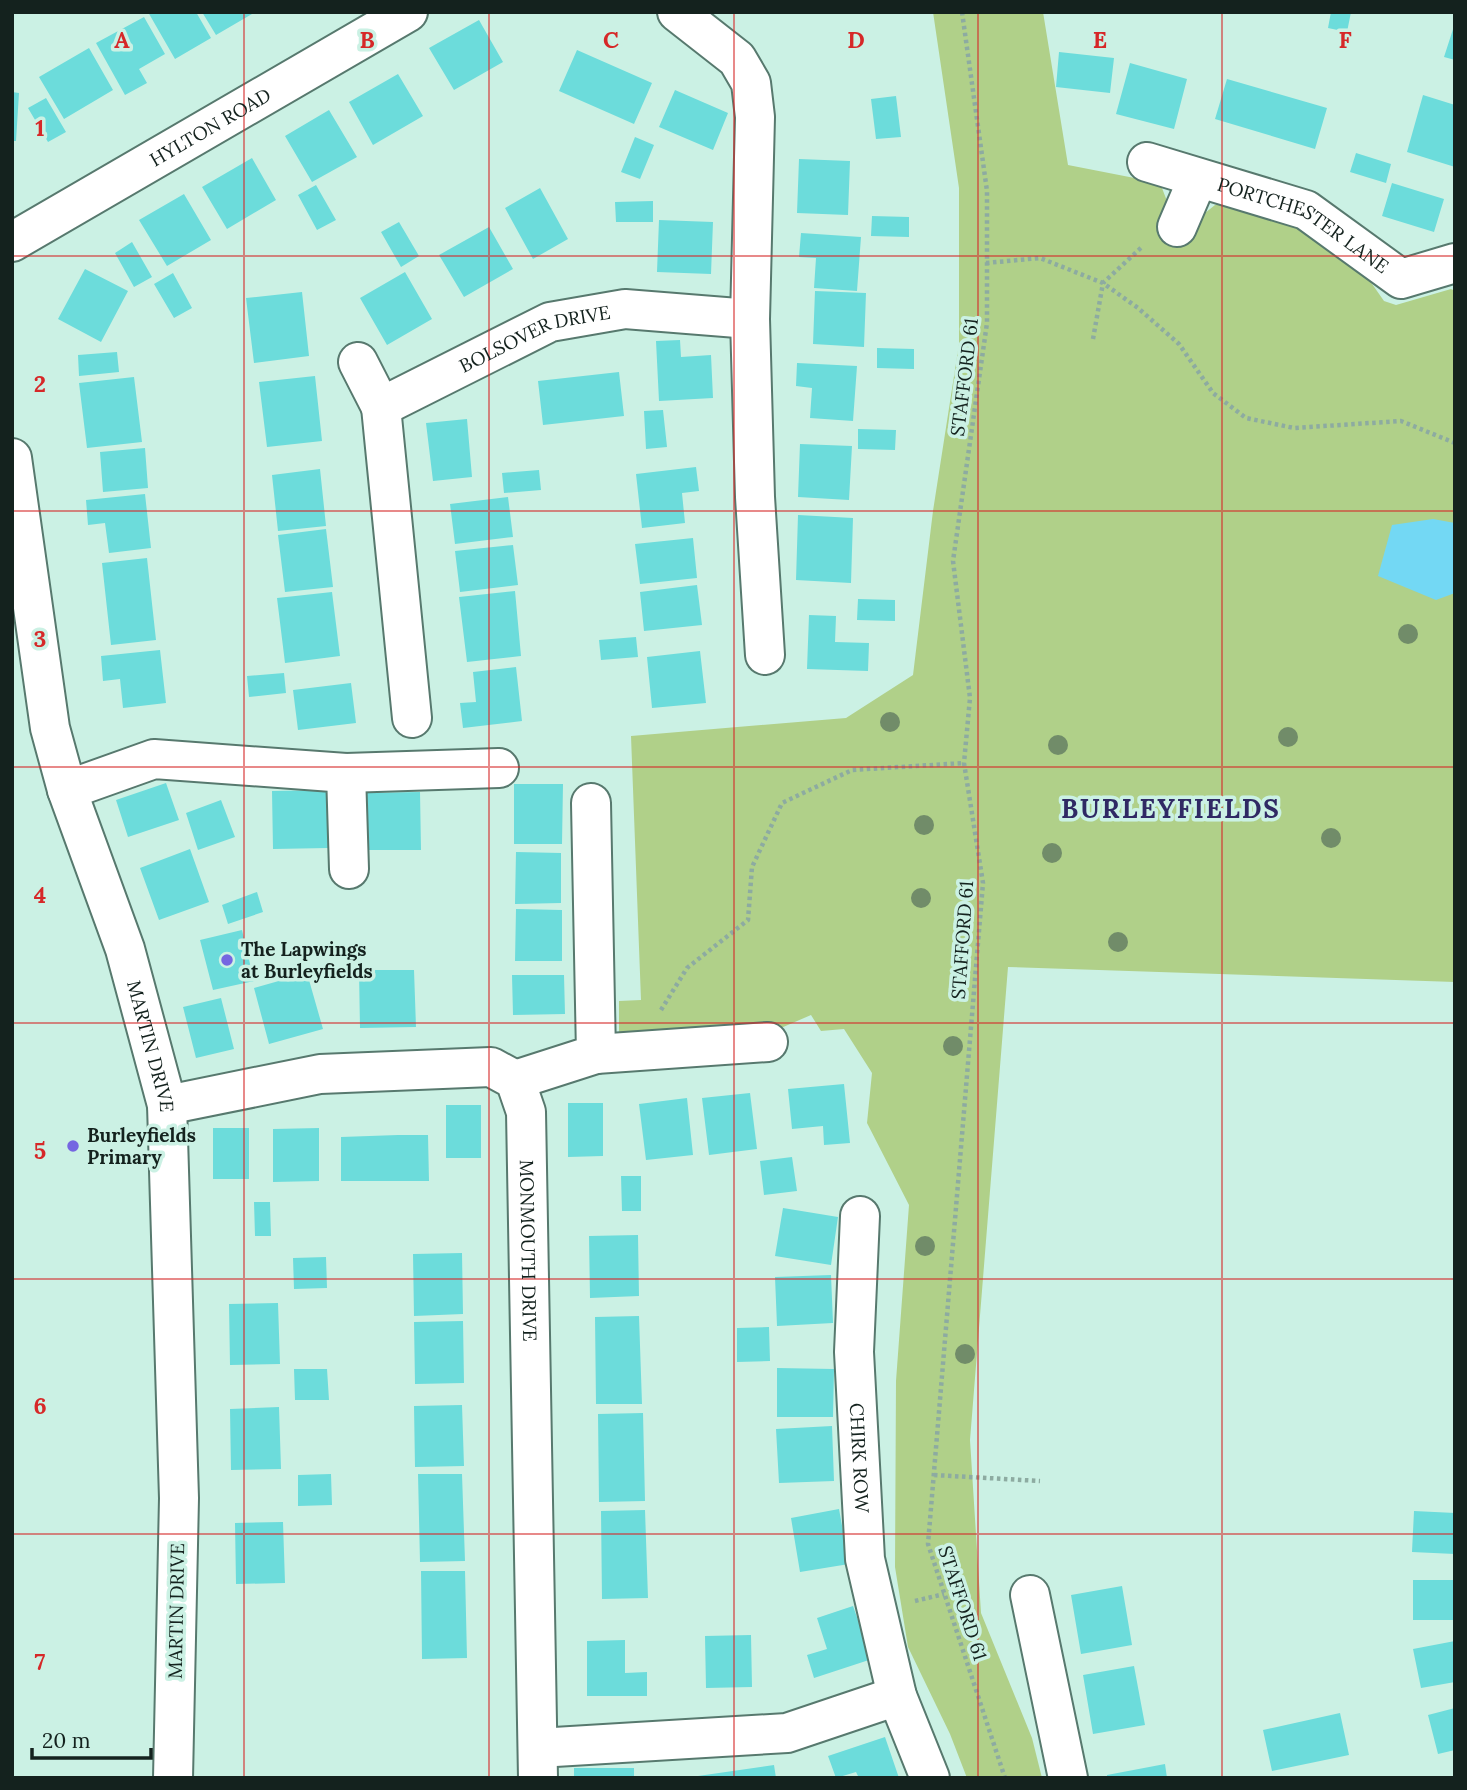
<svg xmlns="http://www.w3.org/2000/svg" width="1467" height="1790" font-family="Lora,serif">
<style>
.green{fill:#b0d089}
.water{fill:#73d8f4}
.building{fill:#6cdcdb}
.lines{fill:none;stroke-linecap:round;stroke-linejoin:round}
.minor-casing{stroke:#57796e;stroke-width:42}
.path{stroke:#8daba1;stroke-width:4.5;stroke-dasharray:3.5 3.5;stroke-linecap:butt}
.minor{stroke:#fff;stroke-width:38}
.tree{fill:#718c69}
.grid{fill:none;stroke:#d62828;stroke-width:2;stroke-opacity:0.55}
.poi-dot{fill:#7566e1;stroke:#cbf1e4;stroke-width:2.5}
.labels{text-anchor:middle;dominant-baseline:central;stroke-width:7;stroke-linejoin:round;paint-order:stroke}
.street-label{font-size:19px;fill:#14221e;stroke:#cbf1e4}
.poi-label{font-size:19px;font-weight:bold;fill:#14221e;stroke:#cbf1e4;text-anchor:start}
.district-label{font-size:26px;font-weight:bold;letter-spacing:2px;fill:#302964;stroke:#cbf1e4}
.grid-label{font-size:23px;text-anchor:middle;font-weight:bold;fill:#d62828;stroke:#cbf1e4;stroke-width:7;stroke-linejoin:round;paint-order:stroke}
</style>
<rect width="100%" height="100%" fill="#cbf1e4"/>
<path class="green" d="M933,12H1043L1068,165L1160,183L1167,201L1157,234L1182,246L1200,217L1215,205L1234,204L1305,231L1370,281L1384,301L1396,305L1451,289L1455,291V982L1008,967L970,1440L981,1613L1032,1738L1042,1778H967L950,1734L908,1647L895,1567L896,1381L909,1205L867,1123L872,1073L844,1029L821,1031L811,1015L774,1031L619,1047V1001L641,1000L631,736L846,718L913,675L933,511L959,344V188Z"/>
<path class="water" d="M1433,519L1455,523V593L1436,600L1378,576L1392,525Z"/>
<path class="building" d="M148,12H196L211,38L175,59Z
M202,12H251L252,14L216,35Z
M1331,12H1351L1347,32L1328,28Z
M144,17L165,54L139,69L147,83L125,95L96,43Z
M479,20L503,62L454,90L429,48Z
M1455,23V60L1444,57Z
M89,48L113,90L64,119L39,77Z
M577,50L652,83L634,124L559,91Z
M1059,52L1114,58L1110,93L1056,87Z
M1130,63L1187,79L1174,129L1116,114Z
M398,74L423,116L373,145L349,102Z
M1227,79L1327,108L1315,149L1215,119Z
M675,90L728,113L713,150L659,127Z
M12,92L19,93L16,141H12Z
M1423,95L1455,105V167L1407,152Z
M896,96L901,137L876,139L871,99Z
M46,98L66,132L48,142L28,108Z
M329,110L357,157L312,182L285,136Z
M635,137L654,145L640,179L621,172Z
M1356,153L1391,164L1386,183L1350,172Z
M252,158L276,200L227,229L202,187Z
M799,159L850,161L848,215L797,213Z
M1392,183L1444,199L1434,232L1382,216Z
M316,185L336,220L317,230L298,195Z
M540,188L568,239L533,259L505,208Z
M184,194L211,240L167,266L139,220Z
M653,201V222H616L615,202Z
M872,216L909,217V237L871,236Z
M659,220L713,222L711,274L657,272Z
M399,222L419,256L401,267L381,232Z
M489,227L513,269L464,297L439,255Z
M801,233L861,237L857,291L814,288L816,258L799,257Z
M132,242L152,277L134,287L115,253Z
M85,269L128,291L101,342L58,319Z
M405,272L432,319L387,345L360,298Z
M173,273L192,308L174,318L154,284Z
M815,291L866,293L864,347L813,344Z
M302,292L309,356L254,363L246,298Z
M680,340L681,357L711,355L713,398L659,401L656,341Z
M877,348L914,349V369L877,368Z
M117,352L119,372L79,376L78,355Z
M797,363L857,366L853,421L810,418L812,388L796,386Z
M619,372L624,416L543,425L538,381Z
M315,376L322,441L267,447L259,382Z
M134,377L142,442L87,448L79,383Z
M663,410L667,447L646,449L644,411Z
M467,419L472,477L433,481L426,423Z
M858,429L896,430L895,450L858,449Z
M800,444L852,446L849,500L798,497Z
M145,448L148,488L103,492L100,452Z
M696,467L699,491L682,493L685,523L642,528L636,474Z
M320,469L326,526L278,531L272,475Z
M539,470L541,490L504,493L502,473Z
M145,494L151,548L109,553L105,523L88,525L86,500Z
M508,497L513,537L455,544L450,504Z
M798,515L853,518L851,583L796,580Z
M326,529L333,587L285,592L278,535Z
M693,538L697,578L640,584L635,544Z
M513,545L518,585L460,592L455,551Z
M147,558L156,640L111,645L102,563Z
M697,585L702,625L644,631L640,592Z
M515,591L521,656L467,662L459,597Z
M332,592L340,656L285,663L277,598Z
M858,599L895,600V621L857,620Z
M809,615L836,616L835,642L869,643L868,671L807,669Z
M636,637L638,657L601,660L599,640Z
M160,650L166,703L123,708L120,679L103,681L101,656Z
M700,651L706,703L652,708L647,657Z
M516,667L522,721L463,728L460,703L476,702L473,672Z
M284,673L286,693L249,697L247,676Z
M351,683L356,723L298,730L293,690Z
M166,783L179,820L128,837L116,800Z
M514,784H563L562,844H514Z
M327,790L328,848L273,849L272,791Z
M420,792L421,850H365L364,793Z
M221,800L235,837L198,850L186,813Z
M190,849L209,902L159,920L140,868Z
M516,852L561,853V903L515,904Z
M257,892L263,912L228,924L222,905Z
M516,909L562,910V961H515Z
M242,930L254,981L213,990L200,940Z
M359,970H414L416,1027L360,1028Z
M307,973L323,1029L269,1044L254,988Z
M512,975H564L565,1014L513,1015Z
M221,998L234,1049L196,1058L183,1007Z
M844,1084L850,1143L824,1145L823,1126L792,1129L788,1089Z
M750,1093L757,1149L709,1155L702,1098Z
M687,1098L693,1155L646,1160L639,1104Z
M568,1103H603V1156L568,1157Z
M446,1105H481V1158H446Z
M213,1128H249V1179H213Z
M319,1128V1181L273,1182V1129Z
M398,1135H428L429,1181H341V1137Z
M792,1157L797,1191L764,1195L760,1161Z
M621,1176H641V1211H622Z
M254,1202H270L271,1236H255Z
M783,1208L838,1217L831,1265L775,1256Z
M638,1235L639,1296L590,1298L589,1236Z
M462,1253L463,1314L414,1316L413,1254Z
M326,1257L327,1288L294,1289L293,1258Z
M831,1275L833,1323L777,1326L775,1277Z
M278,1303L280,1364L230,1365L229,1304Z
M639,1316L642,1404H596L595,1317Z
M463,1321L464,1383L415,1384L414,1322Z
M769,1327L770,1361L737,1362V1328Z
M777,1368L834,1369L833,1417H777Z
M294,1369H327L329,1400H295Z
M462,1405L464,1466L415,1467L414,1406Z
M279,1407L281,1469L231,1470L230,1409Z
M643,1413L645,1501L599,1502L598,1414Z
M832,1426L834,1481L779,1483L776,1429Z
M331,1474L332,1505L298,1506V1475Z
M418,1474H462L465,1561L420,1562Z
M839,1509L849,1564L800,1572L791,1518Z
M645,1510L648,1598L602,1599L601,1511Z
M1414,1511L1455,1513V1554L1412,1552Z
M283,1522L285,1583L236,1584L235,1523Z
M421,1571H465L467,1658L422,1659Z
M1413,1580H1455V1620H1413Z
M1122,1586L1132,1645L1081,1654L1071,1595Z
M853,1606L872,1659L814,1678L807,1655L827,1649L817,1618Z
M751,1635L752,1687L706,1688L705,1636Z
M625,1640V1673L647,1672V1696H587V1641Z
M1455,1641V1682L1421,1688L1413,1649Z
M1134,1666L1145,1725L1093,1734L1083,1675Z
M1455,1708V1750L1438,1754L1428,1715Z
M1340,1713L1349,1755L1272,1771L1263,1730Z
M885,1737L899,1778H859L856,1772L836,1778L828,1756Z
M1165,1764L1167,1778H1107V1775Z
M774,1765L776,1778H698V1776Z
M574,1768H634V1778H574Z"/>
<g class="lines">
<defs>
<g id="minor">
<path d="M677,12L737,59L751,83L755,117L750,319L755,497L765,655"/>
<path id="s1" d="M1147,162L1306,210L1401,279L1455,263"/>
<path d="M1177,227L1198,178"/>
<path id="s2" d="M12,242L408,12"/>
<path id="s3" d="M358,362L381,407L550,322L625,309L750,319"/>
<path d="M381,407L412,718"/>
<path id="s4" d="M12,458L50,728L67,790L125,949L167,1105L179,1498L173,1778"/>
<path d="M346,773L499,768"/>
<path d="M67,790L154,759L346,773L349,869"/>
<path d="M596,1054L768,1042"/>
<path d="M515,1080L596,1054L591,803"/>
<path id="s5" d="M167,1105L320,1074L491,1067L515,1080L526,1112L538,1778"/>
<path id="s6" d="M860,1216L854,1352L865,1559L897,1696L930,1778"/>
<path d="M1030,1595L1068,1778"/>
<path d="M538,1748L787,1733L897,1696"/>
</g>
</defs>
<use href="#minor" class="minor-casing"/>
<path class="path" d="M962,12L987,191V323L953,561L970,698L964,763L983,883L928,1544L1005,1778
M986,263L1040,258L1103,283L1138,308L1179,344L1213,393L1246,418L1294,428L1401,421L1455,443
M1093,339L1103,283L1143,246
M661,1010L687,968L748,920L752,867L782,803L852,770L964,763
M934,1475L1040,1481
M915,1601L944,1594"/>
<use href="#minor" class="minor"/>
</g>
<g class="tree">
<circle cx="1408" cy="634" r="10"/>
<circle cx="890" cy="722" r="10"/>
<circle cx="1288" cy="737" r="10"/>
<circle cx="1058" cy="745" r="10"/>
<circle cx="924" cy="825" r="10"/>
<circle cx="1331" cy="838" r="10"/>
<circle cx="1052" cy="853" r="10"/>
<circle cx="921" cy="898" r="10"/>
<circle cx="1118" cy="942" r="10"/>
<circle cx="953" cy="1046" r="10"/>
<circle cx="925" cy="1246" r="10"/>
<circle cx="965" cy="1354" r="10"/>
</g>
<path class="grid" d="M244,12V1778M489,12V1778M734,12V1778M978,12V1778M1222,12V1778M12,256H1455M12,511H1455M12,767H1455M12,1023H1455M12,1279H1455M12,1534H1455"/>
<g class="poi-dot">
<circle cx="227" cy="960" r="7"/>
<circle cx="73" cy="1146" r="7"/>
</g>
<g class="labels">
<g class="street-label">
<text stroke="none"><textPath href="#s2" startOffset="229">HYLTON ROAD</textPath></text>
<text stroke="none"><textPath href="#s1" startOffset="170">PORTCHESTER LANE</textPath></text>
<text stroke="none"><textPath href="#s3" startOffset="220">BOLSOVER DRIVE</textPath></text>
<text transform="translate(964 377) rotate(-83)">STAFFORD 61</text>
<text transform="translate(962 940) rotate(-86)">STAFFORD 61</text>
<text stroke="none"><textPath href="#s4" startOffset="607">MARTIN DRIVE</textPath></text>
<text stroke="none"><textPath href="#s5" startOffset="527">MONMOUTH DRIVE</textPath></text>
<text stroke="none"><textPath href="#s6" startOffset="242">CHIRK ROW</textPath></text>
<text transform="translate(963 1603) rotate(72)">STAFFORD 61</text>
<text transform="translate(176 1611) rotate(-89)">MARTIN DRIVE</text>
</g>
<g class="poi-label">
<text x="241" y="949">The Lapwings<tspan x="241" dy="22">at Burleyfields</tspan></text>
<text x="87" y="1135">Burleyfields<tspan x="87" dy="22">Primary</tspan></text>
</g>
<g class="district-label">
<text x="1171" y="808">BURLEYFIELDS</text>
</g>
</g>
<g class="grid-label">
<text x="122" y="48">A</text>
<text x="367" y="48">B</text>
<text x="611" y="48">C</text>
<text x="856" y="48">D</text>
<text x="1100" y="48">E</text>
<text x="1345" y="48">F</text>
<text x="40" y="136">1</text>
<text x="40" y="392">2</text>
<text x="40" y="647">3</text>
<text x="40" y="903">4</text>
<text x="40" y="1159">5</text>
<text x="40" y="1414">6</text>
<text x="40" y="1670">7</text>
</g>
<rect width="1467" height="1790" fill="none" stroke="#14221e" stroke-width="28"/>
<path d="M32 1748v10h119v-10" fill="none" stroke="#14221e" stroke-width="3.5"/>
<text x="42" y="1748" font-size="21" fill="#14221e" stroke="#cbf1e4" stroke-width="5" paint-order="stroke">20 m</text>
</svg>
